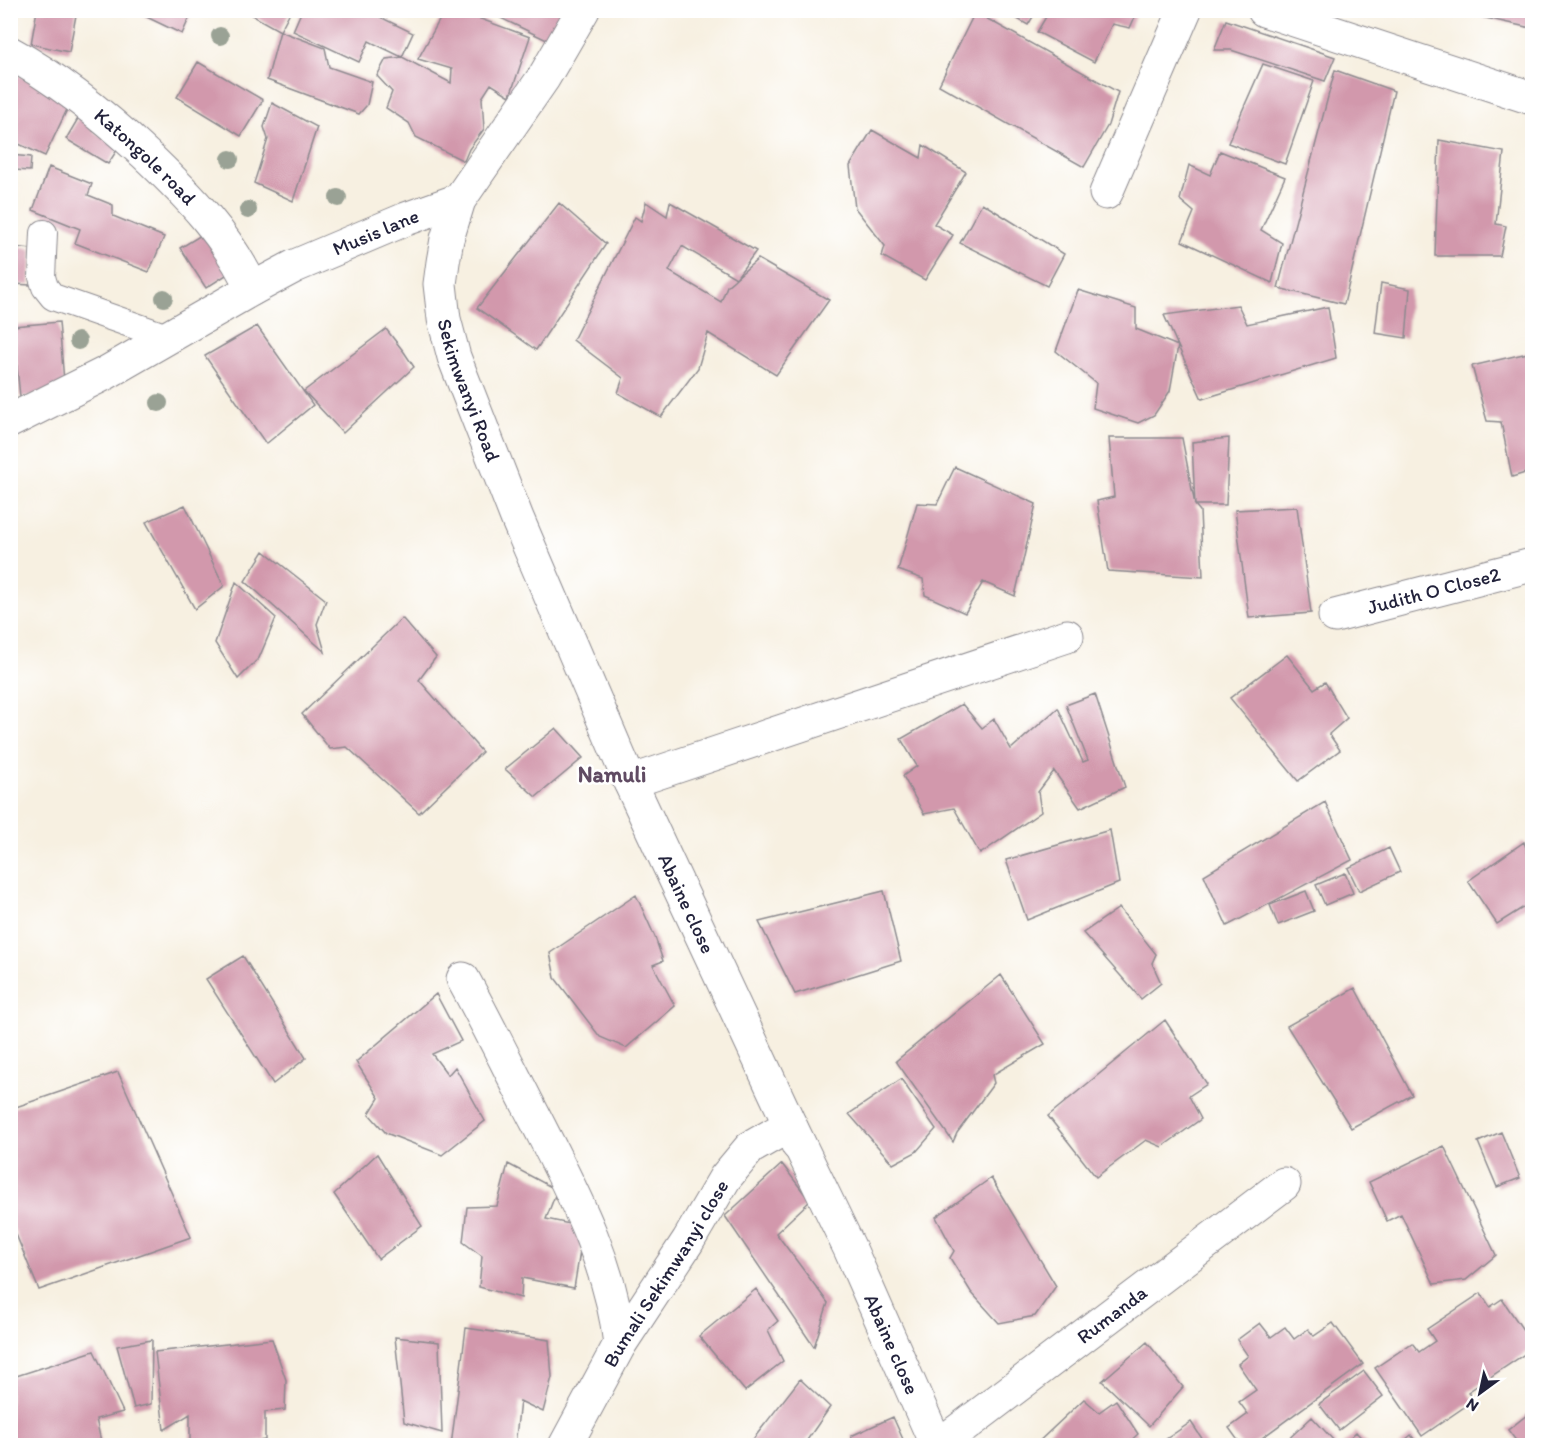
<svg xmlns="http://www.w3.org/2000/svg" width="1543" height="1456" font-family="Itim,sans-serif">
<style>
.building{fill:#d298ac}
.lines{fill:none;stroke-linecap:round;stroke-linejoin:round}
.lane-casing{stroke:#8c898e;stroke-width:28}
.street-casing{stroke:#8c898e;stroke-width:35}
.lane{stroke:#fff;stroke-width:26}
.street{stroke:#fff;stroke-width:33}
.tree{fill:#9aa295}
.labels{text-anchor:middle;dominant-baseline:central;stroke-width:5;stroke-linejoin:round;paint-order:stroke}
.street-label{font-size:20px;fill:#22223b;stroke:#fff}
.quarter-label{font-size:22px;font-weight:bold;fill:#604b63;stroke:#fff}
</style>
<rect width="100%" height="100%" fill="#fff"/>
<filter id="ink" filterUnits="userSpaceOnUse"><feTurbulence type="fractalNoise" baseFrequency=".0167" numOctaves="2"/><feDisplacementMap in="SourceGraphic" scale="12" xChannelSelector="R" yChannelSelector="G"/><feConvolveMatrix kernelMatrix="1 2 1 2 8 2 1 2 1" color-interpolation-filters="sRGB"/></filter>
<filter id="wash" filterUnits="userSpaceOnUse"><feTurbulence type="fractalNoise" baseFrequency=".008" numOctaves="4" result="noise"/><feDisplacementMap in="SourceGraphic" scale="24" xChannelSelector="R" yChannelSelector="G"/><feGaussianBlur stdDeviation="1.35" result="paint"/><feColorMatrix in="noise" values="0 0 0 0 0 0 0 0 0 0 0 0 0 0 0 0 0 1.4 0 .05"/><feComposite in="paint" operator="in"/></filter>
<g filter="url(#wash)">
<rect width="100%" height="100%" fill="#f7f0e1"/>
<g id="blocks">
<path class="building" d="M37,10H77L69,52L31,44Z
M132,10H193L182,34Z
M243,10H291L280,31Z
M302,10H366L413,33L402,57L451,83L452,69L418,59L445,10H456L530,37L510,96L491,84L482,98L484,129L469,149L464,161L416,137L409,123L386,108L392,92L377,76L386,59L402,57L369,41L359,62L293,31Z
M484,10H568L553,43Z
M1002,10H1037L1028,25Z
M1050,10H1138L1130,28L1112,24L1094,62L1037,32Z
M1483,10H1532L1531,28L1481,17Z
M975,12L1118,92L1108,125L1084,167L939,85Z
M1226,20L1335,57L1325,81L1231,50H1214Z
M280,31L325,48L329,67L372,82L367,105L359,114L267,80Z
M198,62L263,100L241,136L177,97Z
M1263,64L1314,81L1285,164L1228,143Z
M1335,70L1394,91L1344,304L1278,288Z
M12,72L71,101L45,156L10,140V75Z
M272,103L317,127L293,201L254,183L268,139L264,127Z
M83,110L100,120L93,131L119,147L108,164L66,139Z
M872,130L921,158L923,145L966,172L934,224L953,235L925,280L882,256L885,246L855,208L850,166Z
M1439,140L1504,152L1496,224L1506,226L1500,256H1435Z
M1220,151L1285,177L1261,230L1282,243L1272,283L1182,241L1194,212L1180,200L1189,165L1210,175Z
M10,155L31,157L30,171L14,170L13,184H10Z
M49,167L92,184L88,195L113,205V216L164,237L149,272L75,243L80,229L33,210Z
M10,200H16L13,247L32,249L30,285L14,284L13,304H10Z
M646,202L667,216L670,202L756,251L736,278L682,246L669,271L721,302L727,286L734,280L736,278L758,259L829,300L776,375L708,333L698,368L661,417L618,393L623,378L573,340L635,217L641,221Z
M559,203L606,244L536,350L477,308Z
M982,203L1064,254L1047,286L960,243Z
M211,229L237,268L206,288L180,248Z
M1381,283L1410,289L1406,338L1375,333Z
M1078,290L1136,308V329L1178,346L1170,391L1154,415L1138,423L1093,408L1096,383L1056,351Z
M1238,305L1247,324L1328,307L1336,358L1202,399L1164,315Z
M59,322L65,393L20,397L13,326Z
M257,326L313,405L266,444L205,356Z
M386,329L404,352L414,367L343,433L304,391Z
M1532,352V471L1512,477L1501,422L1487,421L1472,366Z
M1109,438H1182L1195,505L1192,442L1229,438L1226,505H1195L1200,511L1203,577L1108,571L1097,501L1114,497Z
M955,467L1036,504L1015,596L983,582L965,613L925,595L923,579L898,570L917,503L937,504Z
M185,505L224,586L195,609L146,522Z
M1297,507L1311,613L1249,618L1235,510Z
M264,551L326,600L317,624L325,652L245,581Z
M236,582L276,618L259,658L238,679L215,643Z
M1532,601V621L1527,602Z
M402,618L436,657L419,680L482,752L419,813L347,747L330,749L302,714Z
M1287,655L1314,689L1325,682L1347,718L1329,734L1340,750L1298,781L1230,698Z
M1095,694L1125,787L1080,808L1054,771L1038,792L1041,812L980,854L954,808L924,814L903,776L917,766L901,739L962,704L982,728L994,719L1011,749L1058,708L1083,762L1088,760L1066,705Z
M556,728L583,758L536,797L505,769Z
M1325,802L1352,860L1227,926L1204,875Z
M1110,830L1119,883L1027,920L1006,860Z
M1524,842L1532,865V902L1497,924L1468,881Z
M1389,848L1400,872L1359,891L1348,868Z
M1345,873L1353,893L1325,905L1316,885Z
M884,891L901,961L795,994L759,922Z
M1306,891L1314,911L1278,925L1270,905Z
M636,895L655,937L663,961L653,965L675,1006L626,1048L600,1037L555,978L550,953Z
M1119,908L1156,954L1152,963L1161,983L1141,999L1083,933Z
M243,956L306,1058L273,1084L206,979Z
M1001,975L1045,1044L992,1075L994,1083L957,1133L953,1142L896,1061Z
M1355,988L1412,1095L1351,1128L1287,1026Z
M436,994L461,1041L432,1054L448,1075L455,1067L485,1121L442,1155L386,1133L369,1114L379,1098L356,1062Z
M1165,1020L1207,1084L1189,1096L1201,1119L1162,1147L1146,1140L1096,1177L1048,1116Z
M118,1072L191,1237L39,1290L10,1220V1109Z
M901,1079L936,1129L916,1152L893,1164L849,1114Z
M1501,1132L1520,1178L1497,1187L1478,1142Z
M1444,1146L1496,1255L1466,1280L1434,1284L1401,1214L1387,1221L1369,1182Z
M377,1154L422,1226L378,1259L334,1194Z
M508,1164L557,1190L546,1219L584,1227L574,1288L522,1278L521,1298L479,1287L482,1256L463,1242L467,1207L497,1206Z
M782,1164L810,1201L776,1233L828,1303L814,1347L725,1216Z
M991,1178L1056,1286L1035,1316L999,1323L971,1292L950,1258L954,1251L936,1217Z
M756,1289L778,1321L768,1330L783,1361L745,1391L699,1336Z
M1481,1293L1490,1307L1502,1299L1532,1343V1349L1468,1392L1473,1401L1422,1436L1375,1368L1412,1343L1419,1352L1435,1341L1427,1329Z
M1260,1323L1271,1337L1285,1327L1294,1339L1308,1329L1314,1336L1333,1323L1363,1364L1251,1446H1242L1229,1428L1248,1414L1239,1402L1256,1390L1238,1364L1248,1356L1237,1340Z
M466,1328L549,1340L552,1377L543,1412L520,1401L515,1446H451Z
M395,1337L439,1342L442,1433L404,1422Z
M272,1339L286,1380L285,1410L265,1412V1440L230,1446H190V1414L164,1430L155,1352Z
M152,1340L151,1404L134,1408L117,1346Z
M1147,1342L1183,1387L1149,1426L1102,1381Z
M94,1351L123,1412L96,1419L102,1446H10V1378Z
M1364,1371L1383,1396L1339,1430L1319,1404Z
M800,1379L830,1407L803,1446H756L751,1442Z
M1084,1399L1099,1412L1116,1400L1138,1434L1125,1446H1034Z
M1532,1411V1446H1520L1508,1430Z
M893,1417L906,1446H855L851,1436Z
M1312,1417L1336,1443L1334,1446H1281Z
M1191,1422L1207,1446H1156Z
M1356,1432L1369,1446H1341Z
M1411,1435L1419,1446H1398Z"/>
</g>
</g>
<g filter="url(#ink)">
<use href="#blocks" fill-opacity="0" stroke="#8c898e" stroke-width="1.5"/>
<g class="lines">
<defs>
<path id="lane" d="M44,233L42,277L45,287L53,297L167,337"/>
<g id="street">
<path id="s1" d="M583,10L544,77L459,200L447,239L443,262L440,284L444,319L454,357L517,518L630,782L790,1125L850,1249L937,1446"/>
<path d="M1264,10L1532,98"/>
<path id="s2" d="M10,53C60,80 103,115 145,154C187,194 228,235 252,289"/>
<path d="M1106,193L1185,10"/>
<path id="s3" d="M10,421L106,373L252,289L295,266L406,219L459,200"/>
<path id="s4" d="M1335,616L1532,565"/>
<path d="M630,782L1067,636"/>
<path d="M463,979C489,1026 512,1074 537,1122C573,1193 611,1263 620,1344"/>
<path id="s5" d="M565,1446L620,1344L688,1241L725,1178L750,1148L790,1125L798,1145"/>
<path id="s6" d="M938,1446L1284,1184"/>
</g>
</defs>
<use href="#lane" class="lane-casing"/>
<use href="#street" class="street-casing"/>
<use href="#lane" class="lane"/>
<use href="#street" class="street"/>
</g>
<g class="tree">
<circle cx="220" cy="36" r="9"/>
<circle cx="230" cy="159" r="9"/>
<circle cx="338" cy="198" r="9"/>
<circle cx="248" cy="210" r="9"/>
<circle cx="164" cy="298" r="9"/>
<circle cx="78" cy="341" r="9"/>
<circle cx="159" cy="403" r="9"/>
</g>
</g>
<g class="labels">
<g class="street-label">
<text stroke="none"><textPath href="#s2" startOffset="171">Katongole road</textPath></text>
<text stroke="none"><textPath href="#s3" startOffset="412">Musis lane</textPath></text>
<text stroke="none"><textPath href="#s1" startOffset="424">Sekimwanyi Road</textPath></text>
<text stroke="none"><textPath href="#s4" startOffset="102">Judith O Close2</textPath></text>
<text stroke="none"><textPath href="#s1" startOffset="982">Abaine close</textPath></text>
<text stroke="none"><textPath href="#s5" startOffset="200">Bumali Sekimwanyi close</textPath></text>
<text stroke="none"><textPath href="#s6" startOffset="218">Rumanda</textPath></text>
<text stroke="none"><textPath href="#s1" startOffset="1468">Abaine close</textPath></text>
</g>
<g class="quarter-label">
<text x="612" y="774">Namuli</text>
</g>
</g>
<rect width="1543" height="1456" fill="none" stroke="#fff" stroke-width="36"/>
<g transform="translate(1480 1393) rotate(213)" stroke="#ffffff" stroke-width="4.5" paint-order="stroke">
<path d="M0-4.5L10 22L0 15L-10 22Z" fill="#22223b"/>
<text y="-9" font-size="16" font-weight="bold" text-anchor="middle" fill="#22223b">N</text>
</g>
</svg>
